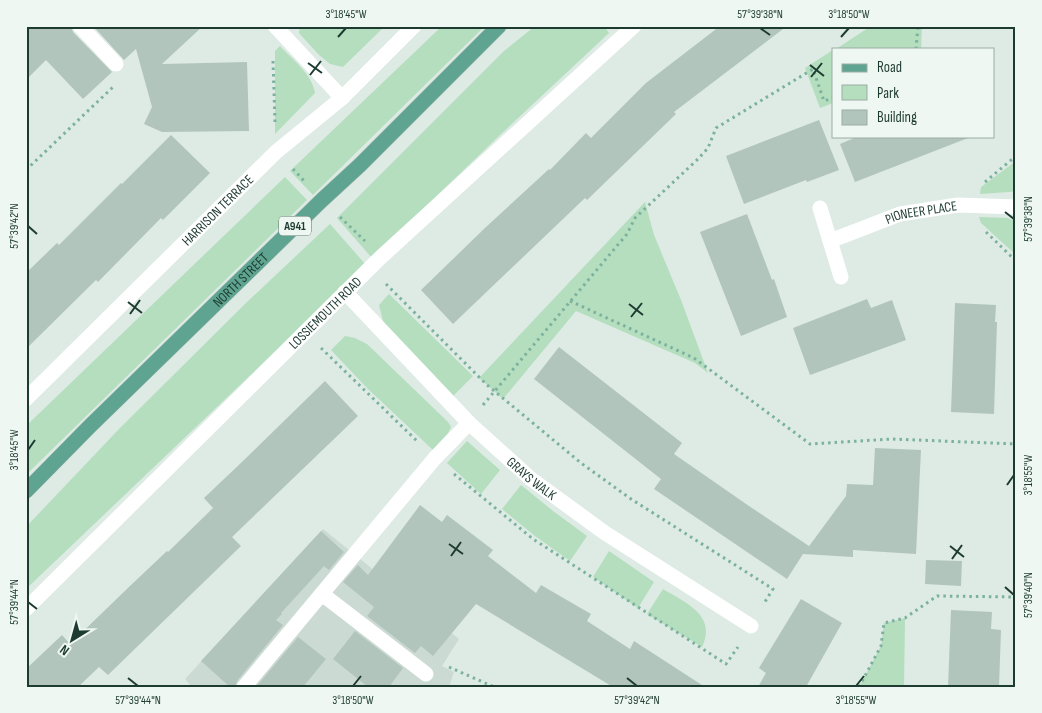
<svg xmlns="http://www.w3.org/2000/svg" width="1042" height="713" font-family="'Sofia Sans Condensed',sans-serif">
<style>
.built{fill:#cbdad3}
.green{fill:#b4debe}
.building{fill:#b2c5bd}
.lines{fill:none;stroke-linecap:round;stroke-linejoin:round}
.major-casing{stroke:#c0c8c6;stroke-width:16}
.path{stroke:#7bb19e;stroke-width:3;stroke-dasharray:2.5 4;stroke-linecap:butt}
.minor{stroke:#fff;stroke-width:15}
.major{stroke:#5ea490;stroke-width:15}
.ticks{fill:none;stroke:#1e3b32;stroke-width:2}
.labels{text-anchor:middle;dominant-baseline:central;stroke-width:4;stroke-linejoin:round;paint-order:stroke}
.shield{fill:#eef7f2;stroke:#5c736c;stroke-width:1}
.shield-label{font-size:12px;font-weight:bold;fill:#1e3b32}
.street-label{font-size:14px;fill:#1e3b32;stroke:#eef7f2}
.neatline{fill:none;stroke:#1e3b32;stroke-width:2}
.ticks-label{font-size:12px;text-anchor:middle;fill:#1e3b32}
</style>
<rect width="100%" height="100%" fill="#ddebe4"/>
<path class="built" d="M323,529L459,639L442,666L454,672L449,687H192L185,679Z"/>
<path class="green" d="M300,26H385L343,67L330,64L319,55L299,33Z
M442,26H485L313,195L290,171Z
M535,26H604L609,33L500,135L372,258L337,218L504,51Z
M871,26H922L921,49H836Z
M280,46C293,60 312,74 315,93L275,134V51Z
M833,50V103L820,108L805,68Z
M1016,161V191L1009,192L980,194L981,187Z
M285,177L307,200L26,475V426Z
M645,202L654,235L681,300L708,373L695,363L576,311L503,399L479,378Z
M979,217L1008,218L1016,222V255L981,223Z
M330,224L366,265L26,589V527L119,429L247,302Z
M389,294L473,376L453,396L384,325L379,305Z
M345,336L355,338L367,344L448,422L451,427L448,433L433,450L368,389L331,350Z
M467,441L500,470L481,494L447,463Z
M521,485L553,511L587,536L570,561L535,536L502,509Z
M609,551L654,582L638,608L593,577Z
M663,589C686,603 717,615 702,647L647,614Z
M905,618L904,687H859L881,646L884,623Z"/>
<path class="building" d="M26,26H71L73,32L112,72L83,99L46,60L26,80Z
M93,26H203L162,64L247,62L249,131L162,132L144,124L152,107L136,49L124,60Z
M720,26H787L674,112L676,114L587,200L585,198L453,324L421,290L486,227L549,169L550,170L586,133L591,138L646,83Z
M819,120L839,170L807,182L806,180L744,204L726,156Z
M171,135L210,173L163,220L161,218L98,282L96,280L26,349V273L57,243L59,245L121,183L122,184Z
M859,136H968V138L855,182L840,144Z
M747,214L772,280L774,279L787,317L741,336L700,232Z
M867,299L871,308L892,300L906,340L810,375L793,328Z
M955,303L996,305L995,322H997L994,414L951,412Z
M559,347L682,443L674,454L749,506L809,546L804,553L846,496L847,484L873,485L875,448L921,450L916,554L853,550V557L803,554L787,579L654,489L661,479L534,379Z
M325,381L358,416L232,537L241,546L108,675L99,667L78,687H26V669L62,635L70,644L131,585L167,551L168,552L213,508L204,498L243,461Z
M420,505L442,522L447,515L493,550L488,556L536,593L541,585L591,614L587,621L630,649L634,641L705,687H613L476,604L433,656L421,646L415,653L367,616L374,607L343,582L358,565L368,575Z
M321,531L344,552L329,570L324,566L281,613L282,614L276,620L283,625L237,681L235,687H230L201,661Z
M926,560L962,561L961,586L925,584Z
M801,599L842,623L806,687H758L766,673L759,668Z
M951,610L992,612L991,629L1001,630L999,687H948Z
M355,631L403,668L389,687H368L333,659Z
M298,637L326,659L303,687H256Z"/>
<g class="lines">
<defs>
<g id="major">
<path id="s5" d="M26,491L90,426L322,200L360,165L499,26"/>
</g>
</defs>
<use href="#major" class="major-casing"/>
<path class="path" d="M916,49L918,26
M273,61L275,122
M293,169L306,183
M26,170L113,87
M985,182L1016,156
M340,217L365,241
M986,232L1016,261
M386,284L487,385L581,463L631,499L773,589L763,605
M570,301L694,358L810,444L892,439L1016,444
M321,348L417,441
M483,405L627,234L635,218L698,159L708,148L716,128L813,69L824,101L833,98
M454,474L533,539L726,664L738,647
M449,667L494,687
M859,687L881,646L884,623L905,618L937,596L1016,597"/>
<g class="minor">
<path d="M80,26L116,64"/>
<path d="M275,26L342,98"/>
<path d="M820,208L841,277"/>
<path id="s1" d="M830,241L900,214L958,205L1016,207"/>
<path id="s2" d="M345,292L469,423L531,479L605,533L751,626"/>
<path id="s3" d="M26,399L276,152L342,98L414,26"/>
<path d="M322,594L426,674"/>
<path id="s4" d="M26,609L381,257L634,26"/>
<path d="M244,687L435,458L469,423"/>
</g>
<use href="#major" class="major"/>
</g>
<path class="ticks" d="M760,28L770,35M338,37L346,28M841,37L849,28M308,63L322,73M810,65L824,76M310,75L321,61M811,77L822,63M1005,212L1014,219M28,226L37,234M128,302L142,313M629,304L643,315M130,314L140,300M631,317L642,303M28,450L35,440M1007,485L1014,475M449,544L463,554M950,546L964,557M451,556L461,542M952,559L962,545M1005,587L1014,595M28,602L37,609M128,678L138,686M627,678L637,686M353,686L361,676M856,686L864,676"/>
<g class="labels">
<rect class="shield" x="279" y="216.5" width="32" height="19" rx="4"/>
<g class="shield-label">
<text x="295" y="226">A941</text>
</g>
<g class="street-label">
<text stroke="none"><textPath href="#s3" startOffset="269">HARRISON TERRACE</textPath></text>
<text stroke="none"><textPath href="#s1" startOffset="96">PIONEER PLACE</textPath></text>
<text stroke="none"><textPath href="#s5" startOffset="301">NORTH STREET</textPath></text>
<text stroke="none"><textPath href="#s4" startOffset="421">LOSSIEMOUTH ROAD</textPath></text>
<text stroke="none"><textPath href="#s2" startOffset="264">GRAYS WALK</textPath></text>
</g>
</g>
<rect width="1042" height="713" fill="none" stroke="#eef7f2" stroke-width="55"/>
<rect x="832" y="48" width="162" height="90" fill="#eef7f2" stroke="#9baca5"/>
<rect x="842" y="64" width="25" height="8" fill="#5ea490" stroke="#9baca5"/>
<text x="877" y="72" font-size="15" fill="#1e3b32">Road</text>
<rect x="842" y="85" width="25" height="15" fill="#b4debe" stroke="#9baca5"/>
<text x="877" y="98" font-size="15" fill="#1e3b32">Park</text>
<rect x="842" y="110" width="25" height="15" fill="#b2c5bd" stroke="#9baca5"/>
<text x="877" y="122" font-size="15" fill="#1e3b32">Building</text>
<g transform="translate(72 640) rotate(217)" stroke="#eef7f2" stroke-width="4" paint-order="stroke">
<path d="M0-4L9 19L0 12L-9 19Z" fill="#1e3b32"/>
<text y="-8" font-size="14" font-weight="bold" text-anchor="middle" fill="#1e3b32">N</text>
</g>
<rect x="28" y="28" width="986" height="658" class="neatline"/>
<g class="ticks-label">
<text x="346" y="18">3°18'45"W</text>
<text x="760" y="18">57°39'38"N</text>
<text x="849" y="18">3°18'50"W</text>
<text transform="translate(1028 219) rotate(-90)" y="4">57°39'38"N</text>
<text transform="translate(14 226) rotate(-90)" y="4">57°39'42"N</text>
<text transform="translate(14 450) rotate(-90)" y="4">3°18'45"W</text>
<text transform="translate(1028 475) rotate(-90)" y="4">3°18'55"W</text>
<text transform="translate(1028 595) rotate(-90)" y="4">57°39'40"N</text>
<text transform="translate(14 602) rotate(-90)" y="4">57°39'44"N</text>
<text x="138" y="704">57°39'44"N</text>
<text x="353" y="704">3°18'50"W</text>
<text x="637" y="704">57°39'42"N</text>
<text x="856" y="704">3°18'55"W</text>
</g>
</svg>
